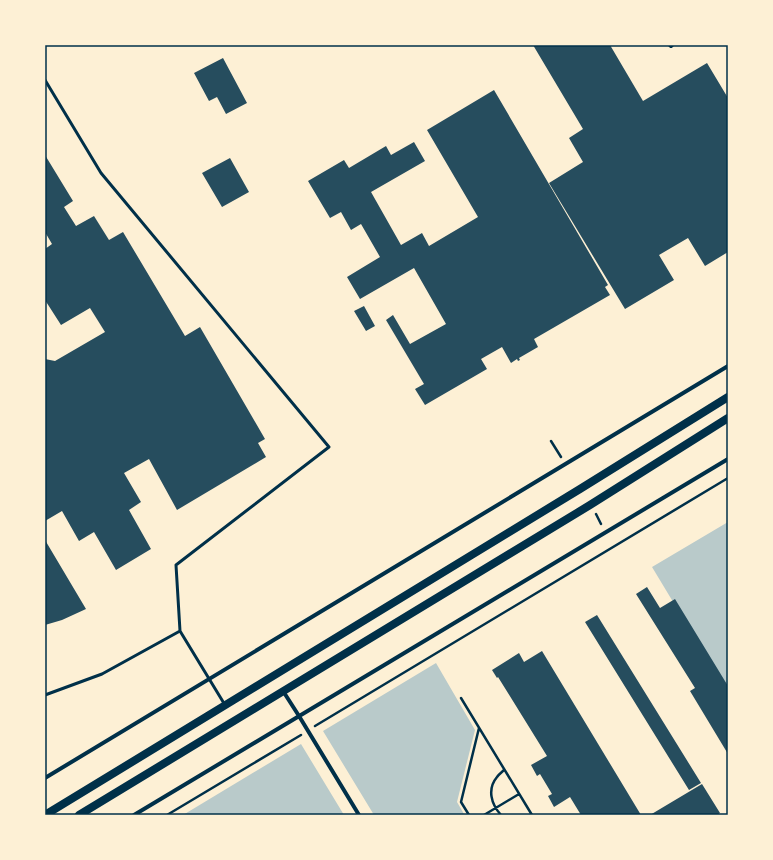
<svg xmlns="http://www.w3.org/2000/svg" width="773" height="860" font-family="Cabin,sans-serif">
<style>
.green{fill:#b9caca}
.building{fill:#264d5e}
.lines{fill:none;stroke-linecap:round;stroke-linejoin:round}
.path{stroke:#003049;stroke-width:2.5}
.service{stroke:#003049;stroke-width:3}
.minor{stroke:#003049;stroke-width:4}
.secondary{stroke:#003049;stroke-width:8}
.neatline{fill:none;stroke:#003049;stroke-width:1.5}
</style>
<rect width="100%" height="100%" fill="#fdf0d5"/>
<path class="green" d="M728,522V693L652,567Z
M436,663L475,730L457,802L464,814L463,815H374L323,731Z
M301,744L344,815H183Z"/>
<path class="building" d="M533,45H610L643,101L707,63L728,98V252L705,266L688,238L659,255L674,280L625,309L549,183L583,162L569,138L583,129Z
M223,58L247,103L226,114L217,97L209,101L194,73Z
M494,90L608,285L605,287L610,295L534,339L538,347L519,358L520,360L518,361L517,359L511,363L502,347L481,359L487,369L425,405L415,389L424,384L386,320L393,315L410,344L446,324L414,268L360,299L347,277L380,257L361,224L351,230L341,212L330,218L308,181L344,160L349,168L386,146L391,155L414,142L425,161L371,192L401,245L422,233L429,246L478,217L427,130Z
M45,155L73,201L64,207L76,226L94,216L109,240L123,232L185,336L200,327L265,439L258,443L266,457L177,510L149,459L124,473L141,502L129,510L151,549L116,570L94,532L79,541L62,511L45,521V359L55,361L105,332L90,308L61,325L45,300V249L52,244L45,232Z
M230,158L249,192L222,207L202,173Z
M364,306L375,326L366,331L354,311Z
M45,540L86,609L62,620L45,625Z
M647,587L660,608L675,599L728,686V754L690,691L695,688L636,594Z
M597,615L701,783L689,790L585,622Z
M542,651L641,815H581L570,797L554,807L548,796L552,794L540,774L537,776L531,765L547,756L498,677L497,678L492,670L519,653L524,662Z
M702,784L720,813L717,815H650Z"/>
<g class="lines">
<path class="path" d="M551,441L561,457
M596,514L601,524
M461,698L532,815
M315,726L728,478
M167,815L301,735
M469,815L461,802L479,728
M484,815L519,794
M501,815C491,804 487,789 497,777C499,774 502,772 504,770"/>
<path class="service" d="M45,80L101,173L329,447L176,565L180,631L225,705
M45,695L102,674L180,631"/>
<path class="minor" d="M670,45L671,46L672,45
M283,691L299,716L359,815
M45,778L728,366
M134,815L728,459"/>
<path class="secondary" d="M45,815L580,489L728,397
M79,815L590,505L728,418"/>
</g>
<rect width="773" height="860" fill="none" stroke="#fdf0d5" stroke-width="92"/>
<rect x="46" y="46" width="681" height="768" class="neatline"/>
</svg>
